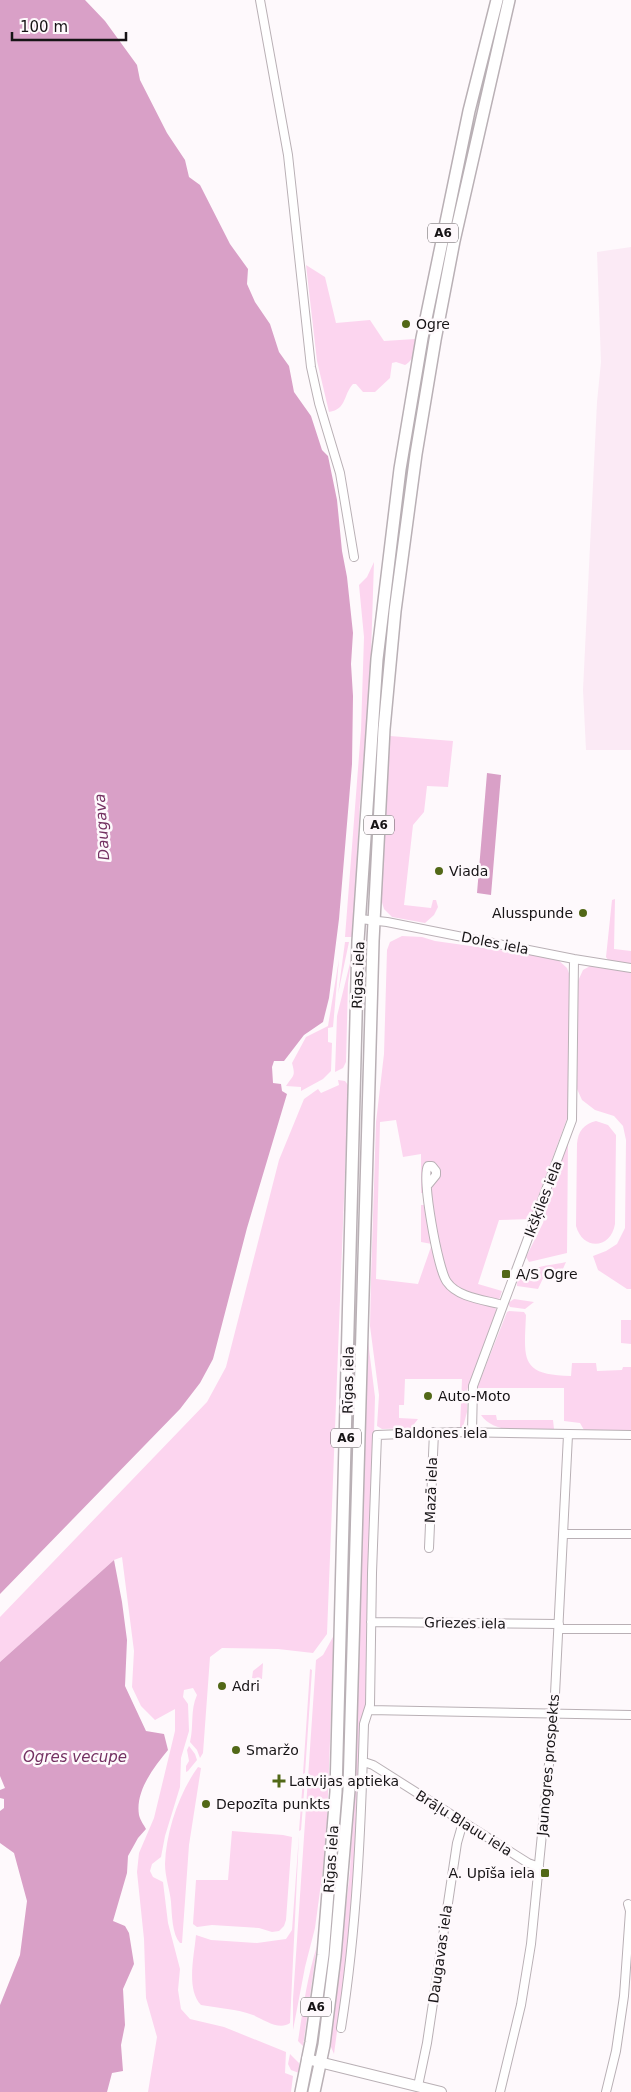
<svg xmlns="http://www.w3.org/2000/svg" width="631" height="2092" font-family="'DejaVu Sans',sans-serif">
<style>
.built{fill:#fbeaf5}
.green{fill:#fcd5ef}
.water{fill:#d9a0c7}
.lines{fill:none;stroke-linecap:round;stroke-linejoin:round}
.minor-casing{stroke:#b9b0b5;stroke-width:10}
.major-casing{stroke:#b9b0b5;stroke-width:12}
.highway-casing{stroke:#b9b0b5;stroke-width:14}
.minor{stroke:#fff;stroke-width:8}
.major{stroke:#fff;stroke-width:10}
.highway{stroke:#fff;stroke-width:11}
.poi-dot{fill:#526817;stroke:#fef9fc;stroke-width:2}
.labels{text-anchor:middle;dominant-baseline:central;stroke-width:5;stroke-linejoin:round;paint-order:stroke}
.shield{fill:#fef9fc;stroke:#5c595b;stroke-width:1}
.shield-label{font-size:12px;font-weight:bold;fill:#171416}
.poi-label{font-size:14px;fill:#171416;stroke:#fef9fc;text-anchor:start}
.street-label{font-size:14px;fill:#171416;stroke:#fef9fc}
.water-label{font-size:15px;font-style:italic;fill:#743162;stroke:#fef9fc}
</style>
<rect width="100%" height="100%" fill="#fef9fc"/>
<path class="built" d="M631,247V750H586L583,690L597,402L601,362L597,252Z"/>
<path class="green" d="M306,265L325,277L336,323L370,320L384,341L415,339C414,349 415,360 405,365L396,362L392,363L390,378L375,392H363L356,384H353C343,395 347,409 329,412L317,361Z
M374,562L370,685L360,800L353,937H345L361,730L364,637L359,585L367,577Z
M390,736L453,741L448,787L427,786L424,812L413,825L404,905L431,908L433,900H436L438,907L434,915L425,923L392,917L384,909L380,896Z
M615,899L614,949L631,951V964L608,960L606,957L612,900Z
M402,936L422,937L435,941L556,958L567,968L570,976L568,1116L530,1219L499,1220L478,1284L502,1291L499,1300H495C477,1295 459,1294 448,1279L430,1205C430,1202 429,1197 430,1193C434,1181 444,1175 435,1163H424V1193H421V1154L403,1157L396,1120L380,1122L376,1279L418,1284L432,1244L421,1242V1205H424L432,1233L437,1263L444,1283L457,1294L494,1305L497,1312L467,1390V1412L463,1427H460L462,1379H405L404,1405H399V1418L418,1419L411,1428L382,1429L377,1426L379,1395L370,1326L371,1279L376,1122L384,1054L387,950L390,942Z
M345,942H349L338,994Z
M352,955L348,983L346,1062L343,1068L335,1072L337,1016Z
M339,959L333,1027L328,1028V1042L332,1043L331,1071L323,1079L301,1091V1087L286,1086C293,1075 296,1077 292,1063L306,1037L328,1026Z
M592,965L631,972V1289H627L598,1270L593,1256L606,1251L617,1244L625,1228L626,1140L623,1126L614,1116L595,1110L582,1100L577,1089L578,981L583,970Z
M338,1080L345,1081L348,1085V1095L327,1634L313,1653L278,1649L222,1648L210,1657L203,1753L200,1758L197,1750L190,1742C194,1726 190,1710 197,1695L193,1688L184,1690L183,1697L188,1704L189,1731L181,1758L180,1787L165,1836L161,1857L152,1864L150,1871L153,1877L163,1882L168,1923L180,1969L178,1990L181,2009L190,2019L224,2027L286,2052L285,2073L293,2076L291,2092H148L157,2037L146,1998L144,1939L137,1872L139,1853L154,1818L175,1731V1709L155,1720L141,1706L132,1687L134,1651L122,1557L114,1560L0,1662V1617L207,1402L226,1367L279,1160L304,1099L318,1089L321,1093L339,1085Z
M596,1121L608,1125L616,1135L615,1224C611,1249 583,1251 576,1226L577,1144C578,1131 584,1124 596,1121Z
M568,1142L567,1253L529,1262L526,1257L543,1223L550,1194Z
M566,1262L562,1271L545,1274L538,1289L517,1286C516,1266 551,1266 566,1262Z
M514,1299L534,1302L525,1309L510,1307L508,1303Z
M509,1311L524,1312L526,1315C524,1360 520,1375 571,1376L572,1363H596L597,1371L622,1370L623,1367H631V1431L626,1433L584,1430L580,1423L564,1421V1388H477L507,1312Z
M621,1320H631V1344L621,1343Z
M366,1325L375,1397L367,1703L351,1926L334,2054L331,2047V2034L350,1871L358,1685Z
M481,1415H496L497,1420H553L554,1429C532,1429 495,1436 481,1415Z
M334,1635L326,1846L315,1928L305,1967L293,2030V1999L316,1660L323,1655Z
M263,1663L262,1679L252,1678L253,1671Z
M310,1669L312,1670L305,1773L303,1774Z
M189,1746L195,1754L197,1760L188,1771L186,1772V1766L189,1761L187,1750Z
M198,1767L201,1768L189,1845L182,1943H180C172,1934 172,1915 171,1902C170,1890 165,1877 165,1864C166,1832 179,1793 198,1767Z
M303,1778L305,1780L301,1830L299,1831Z
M232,1831L283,1835L292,1837L286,1920L284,1926L279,1931L272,1932L259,1928L212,1925L197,1927L193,1924L196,1880H228Z
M299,1835L290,2023C279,2031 263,2019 253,2015C237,2009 218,2008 201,2005C186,1989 194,1957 196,1935L211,1940L257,1943L286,1939L292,1930Z
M317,1946L303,2046L298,2041C303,2009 307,1977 317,1946Z
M290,2054L299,2063V2073L291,2070L288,2064Z"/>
<path class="water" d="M0,0H85L105,21L137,65L140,80L167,133L185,160L189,177L200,185L230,244L248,269L247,284L255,302L270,324L279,352L289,366L294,392L311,416L322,450L328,456L337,500L342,551L347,577L353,633L351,664L353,696L352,764L339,919L329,998L323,1022L304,1035L284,1061H274L272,1067L273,1083L281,1084L282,1091L287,1094L247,1228L213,1359L200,1383L180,1409L0,1594Z
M487,773L501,775L491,895L477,893Z
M114,1560L122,1602L127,1640L125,1686L146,1731L164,1734L168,1750C154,1767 135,1791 139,1815C140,1820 144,1825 146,1829L138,1838L128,1856L127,1873L113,1921L125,1926L129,1933L134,1964L123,1989L125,2025L121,2045L123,2071L112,2073L107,2092H0V2005L20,1955L27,1901L14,1853L0,1843V1811L4,1808V1799L0,1798V1790L5,1788L0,1776V1662Z"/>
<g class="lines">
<defs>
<path id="minor" d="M260,0L288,155L311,367L319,403L340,473L354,557
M360,919L387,922L574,959L631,968
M427,1186L436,1175V1171L432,1166H428C421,1176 438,1270 447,1282C458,1298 486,1300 503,1305
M472,1432L473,1386L572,1120L574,959
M564,1534H631
M429,1548L434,1432
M371,1622L559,1624
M559,1629H631
M369,1710L631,1715
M364,1762L373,1765L528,1863L539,1867
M341,2028C357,1927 361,1826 364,1724L370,1705L372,1573L377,1435L456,1432L631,1435
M418,2086L427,2043L457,1843L461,1829L466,1824
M500,2092L521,2005L531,1944L554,1714L568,1435
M606,2092L616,2051L624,1996L630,1911L628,1904"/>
<path id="major" d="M307,2059L441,2092"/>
<path id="highway" d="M301,2092L311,2042L323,1955L336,1792L358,941L377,659L400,469L422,338L469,111L497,0
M314,2092L324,2045L335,1956L349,1790L373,941L384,729L395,611L416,454L435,340L454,241L509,0"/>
</defs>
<use href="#minor" class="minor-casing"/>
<use href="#major" class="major-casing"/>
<use href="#highway" class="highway-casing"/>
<use href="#minor" class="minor"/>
<use href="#major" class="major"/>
<use href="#highway" class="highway"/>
</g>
<g class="poi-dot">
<circle cx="406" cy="324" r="5"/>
<circle cx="439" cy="871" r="5"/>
<circle cx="583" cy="913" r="5"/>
<rect x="501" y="1269" width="10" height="10" rx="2.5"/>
<circle cx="428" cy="1396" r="5"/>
<circle cx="222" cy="1686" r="5"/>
<circle cx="236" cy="1750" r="5"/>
<path d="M276.5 1773.5h5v5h5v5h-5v5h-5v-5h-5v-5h5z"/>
<circle cx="206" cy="1804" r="5"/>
<rect x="540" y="1868" width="10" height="10" rx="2.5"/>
</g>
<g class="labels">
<g class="shield">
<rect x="428" y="223.5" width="30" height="19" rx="4"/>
<rect x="364" y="815.5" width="30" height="19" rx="4"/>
<rect x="331" y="1428.5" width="30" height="19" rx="4"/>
<rect x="301" y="1997.5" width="30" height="19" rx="4"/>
</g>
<g class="shield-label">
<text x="443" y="233">A6</text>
<text x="379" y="825">A6</text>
<text x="346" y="1438">A6</text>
<text x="316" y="2007">A6</text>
</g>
<g class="poi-label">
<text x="416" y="324">Ogre</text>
<text x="449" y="871">Viada</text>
<text x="573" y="913" text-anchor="end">Alusspunde</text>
<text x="516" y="1274">A/S Ogre</text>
<text x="438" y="1396">Auto-Moto</text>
<text x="232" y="1686">Adri</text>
<text x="246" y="1750">Smaržo</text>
<text x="289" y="1781">Latvijas aptieka</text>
<text x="216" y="1804">Depozīta punkts</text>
<text x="535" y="1873" text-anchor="end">A. Upīša iela</text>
</g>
<g class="street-label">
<text transform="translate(495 943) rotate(11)">Doles iela</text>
<text transform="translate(358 975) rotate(-88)">Rīgas iela</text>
<text transform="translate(543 1199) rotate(-69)">Ikšķiles iela</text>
<text transform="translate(348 1380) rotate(-89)">Rīgas iela</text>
<text x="441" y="1433">Baldones iela</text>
<text transform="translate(431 1490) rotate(-88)">Mazā iela</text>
<text transform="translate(465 1623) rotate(1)">Griezes iela</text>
<text transform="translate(548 1765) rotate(-85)">Jaunogres prospekts</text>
<text transform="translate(464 1823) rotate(32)">Brāļu Blauu iela</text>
<text transform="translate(331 1859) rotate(-86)">Rīgas iela</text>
<text transform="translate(440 1954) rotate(-82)">Daugavas iela</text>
</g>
<g class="water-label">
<text transform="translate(102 827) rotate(-94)">Daugava</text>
<text x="75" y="1757">Ogres vecupe</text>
</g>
</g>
<path d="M12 32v8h114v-8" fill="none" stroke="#171416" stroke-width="2.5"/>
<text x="20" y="32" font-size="15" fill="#171416" stroke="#fef9fc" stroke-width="4" paint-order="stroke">100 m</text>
</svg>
